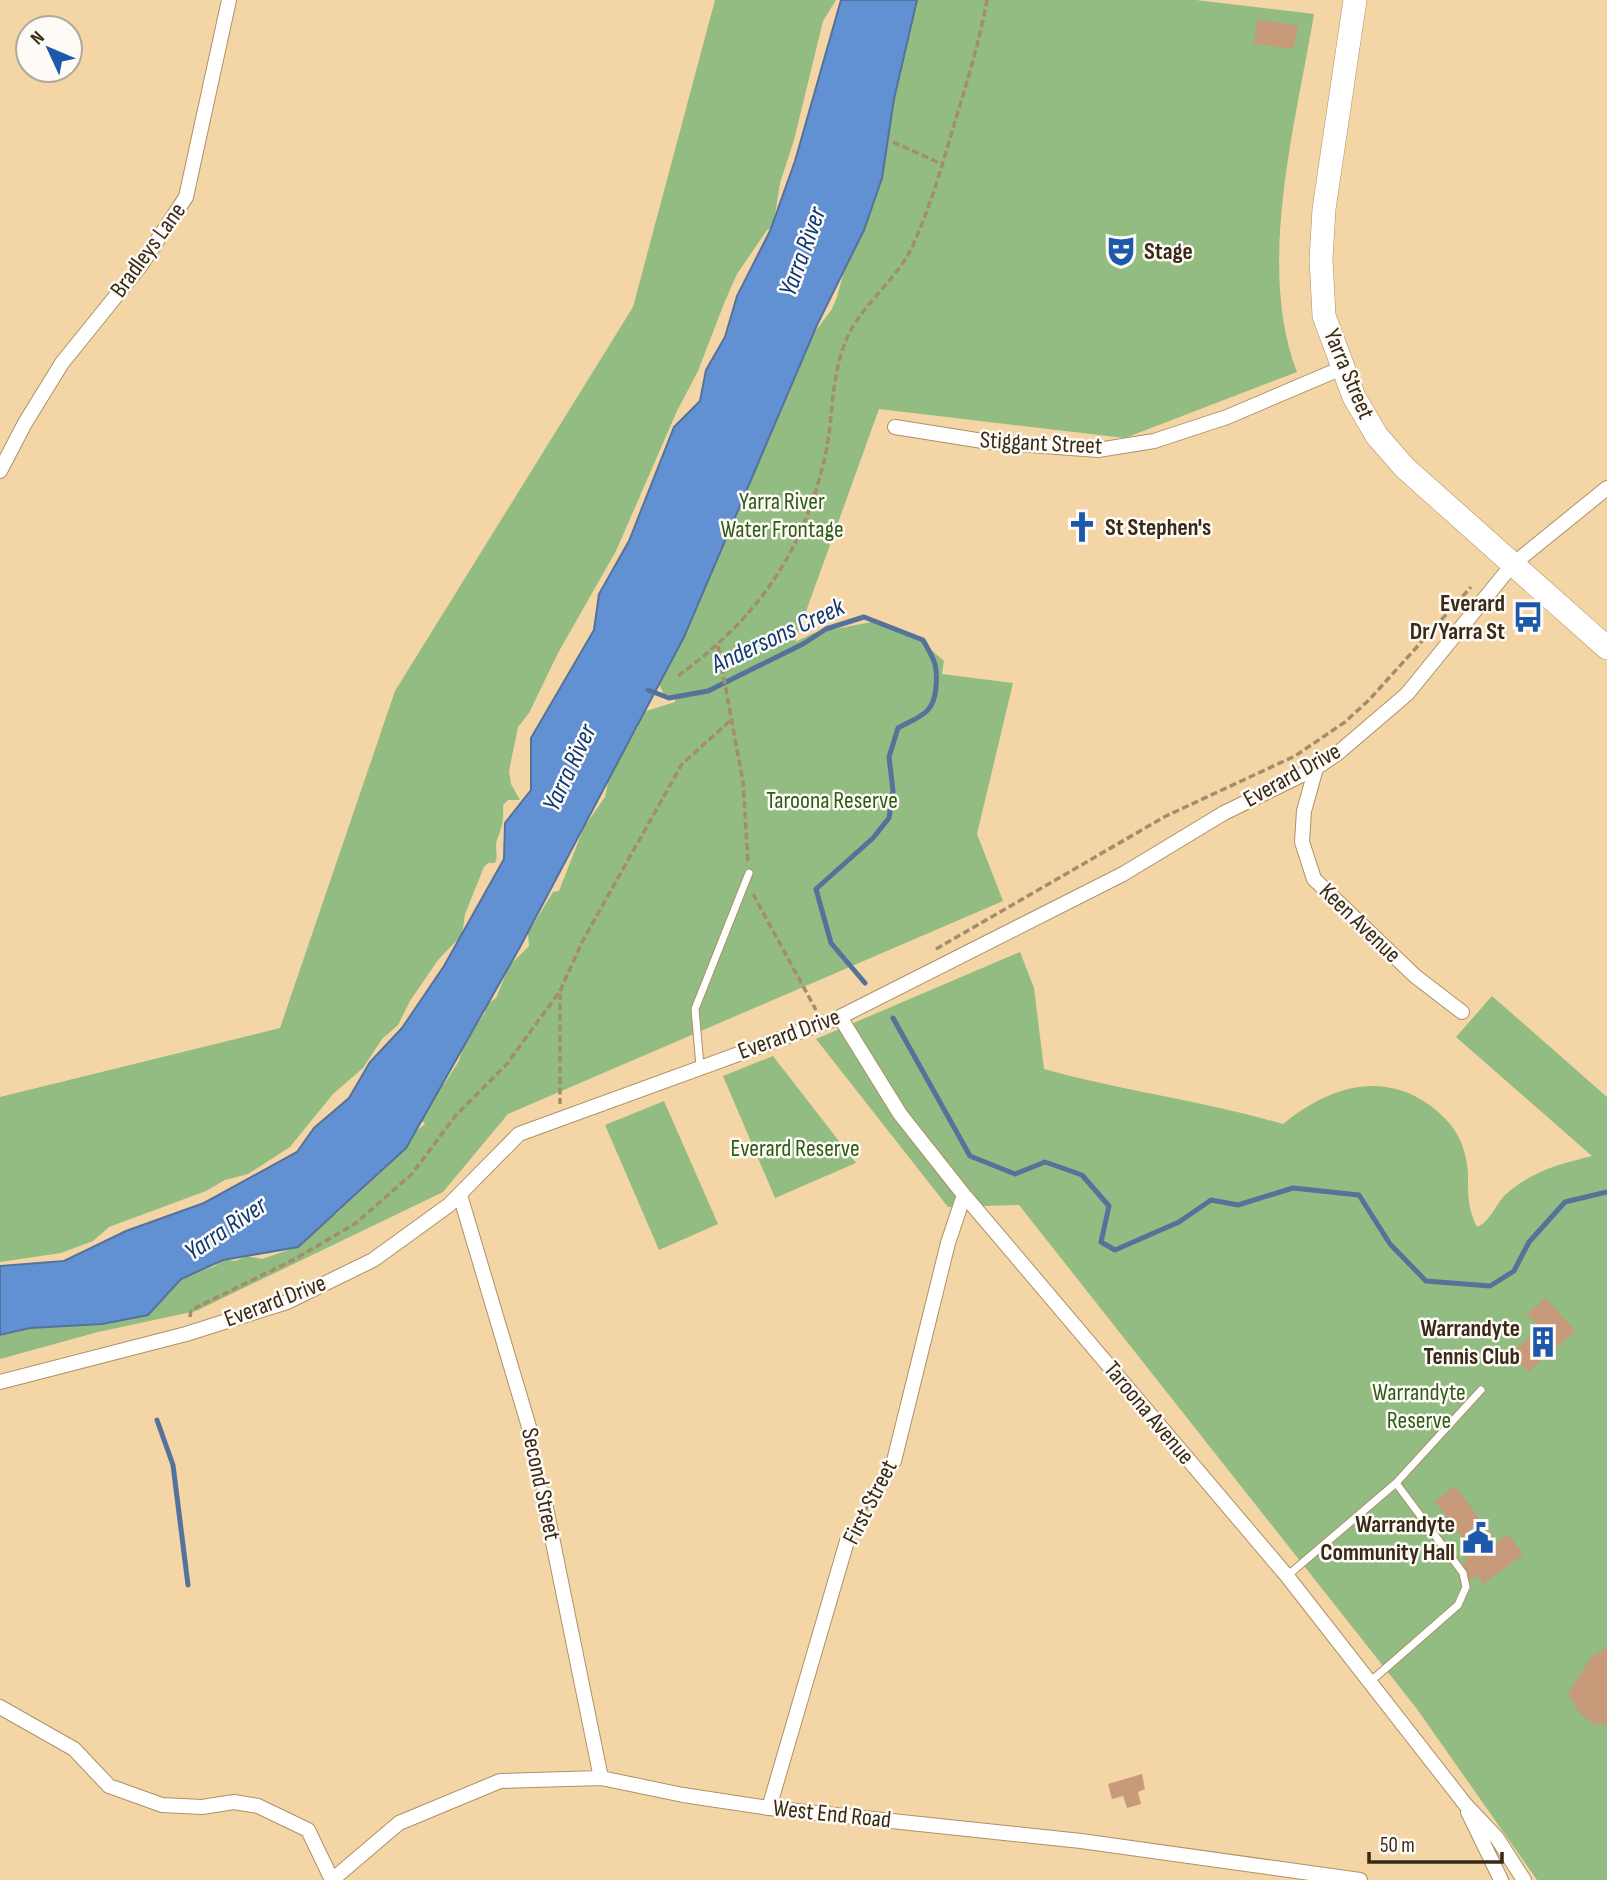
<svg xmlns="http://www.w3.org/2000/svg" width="1607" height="1880" font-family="'Sofia Sans Condensed',sans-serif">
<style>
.green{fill:#92bc81}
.water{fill:#6291d3;stroke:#55729b;stroke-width:2}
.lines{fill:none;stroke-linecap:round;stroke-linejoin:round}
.stream{stroke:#55729b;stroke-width:5}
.building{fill:#c79a7a}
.lane-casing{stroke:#ae9165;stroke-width:9}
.street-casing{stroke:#ae9165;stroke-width:16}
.primary-casing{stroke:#ae9165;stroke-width:24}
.path{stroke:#a48d6a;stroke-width:3.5;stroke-dasharray:7 3.5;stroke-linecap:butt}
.lane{stroke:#fff;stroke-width:7}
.street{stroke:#fff;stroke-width:14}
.primary{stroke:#fff;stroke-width:23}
.labels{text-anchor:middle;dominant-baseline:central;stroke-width:5;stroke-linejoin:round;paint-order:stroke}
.street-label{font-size:24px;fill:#372b18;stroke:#fefaf6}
.poi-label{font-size:24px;font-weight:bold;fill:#372b18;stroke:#fefaf6;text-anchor:end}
.park-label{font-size:24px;fill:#2d5c15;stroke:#fefaf6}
.water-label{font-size:26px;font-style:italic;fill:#0c3a76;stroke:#fefaf6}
</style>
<rect width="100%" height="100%" fill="#f4d5a6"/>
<path class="green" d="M715,0H836L823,21L794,140L780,183L773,228L767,230L737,274L725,301L698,371L677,411L616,551L558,653L529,713L518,727L509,771L511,784L520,800H508L503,805C504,820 502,827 497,840C494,848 499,855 495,863H488L484,867L465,914L462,935L438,960L410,1001L398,1025L382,1039L363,1068L333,1094L290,1147L248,1174L225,1180L206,1191L109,1227L93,1241L61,1253L0,1262V1097L280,1028L395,691L633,307Z
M916,0H1196L1314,14C1296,123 1256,267 1297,372L1125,438L879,409L795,642L814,633L877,621L921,641L944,661L942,674L1013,683L977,834L1003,901L508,1114L443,1192L196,1311L98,1332L0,1359V1336L21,1331L30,1322L155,1306L179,1279L215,1266L224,1259L235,1261L247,1256L262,1259L297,1247L317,1220L336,1214L388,1166L405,1140L425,1124L421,1120L439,1085L444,1084L459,1061L465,1041L485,1013L486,1005L496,998L509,966L529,946L528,933L553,892L559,891L584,827L605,797L610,773L638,727L636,720L643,712L675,702V696L664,694L659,684L803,348L832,309L837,297Z
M1020,952L1034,988L1044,1069C1123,1091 1204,1101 1283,1124C1327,1088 1381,1069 1431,1106C1445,1117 1458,1130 1463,1148C1474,1179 1461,1194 1477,1227C1491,1221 1495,1205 1506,1194C1532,1171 1560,1164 1592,1156L1456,1037L1492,996L1607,1097V1880H1537L1417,1709L1019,1205L948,1207L816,1039Z
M773,1056L856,1163L775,1198L723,1076Z
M664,1101L718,1224L659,1250L605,1125Z"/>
<path class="water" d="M841,0H917L894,99L882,178L864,230L817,325L684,637L520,947L406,1148L298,1247L223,1260L181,1279L148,1315L102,1324L30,1328L0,1335V1266L64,1261L126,1231L204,1203L297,1152L314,1128L349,1098L370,1062L402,1028L444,966L504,859L505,823L531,790V738L594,630L599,594L629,541L674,427L700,401L706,370L725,337L737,296L770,231L795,161Z"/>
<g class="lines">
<path class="stream" d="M648,690L669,698L708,691L803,644L826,629L864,617L923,640C934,660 938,664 936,687C934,714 920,716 898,728L889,757L893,791L889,818L873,838L816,889L831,943L865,983
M893,1018L970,1156L1015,1174L1045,1162L1082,1175L1109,1206L1101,1242L1115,1250L1179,1222L1211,1200L1238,1205L1293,1188L1359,1195L1390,1244L1426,1281L1490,1286L1514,1271L1529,1242L1565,1202L1607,1192
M157,1420L173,1465L188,1585"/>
</g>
<path class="building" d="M1257,20L1298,25L1294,49L1254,44Z
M1546,1298L1575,1331L1528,1372L1511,1353L1540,1328L1527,1314Z
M1455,1486L1497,1542L1508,1534L1523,1554L1483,1584L1477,1575L1470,1580L1460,1567L1467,1561L1463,1555L1471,1550L1435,1501Z
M1607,1647V1724L1595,1725L1580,1714L1568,1694L1591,1657Z
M1142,1774L1145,1789L1138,1792L1141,1804L1127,1808L1123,1796L1112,1799L1108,1784Z"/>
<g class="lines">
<defs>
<path id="lane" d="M700,1066L695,1009L749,873
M1287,1576L1396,1483L1481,1390
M1371,1681L1458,1605L1466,1587L1463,1573L1396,1483"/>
<path id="street" d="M895,427L989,442L1098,450L1154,441L1227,417L1342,368
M0,471L25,423L62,363L141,265L186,197L229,0
M1316,768L1304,811L1302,842L1314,879L1415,976L1462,1012
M840,1017L900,1114L964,1195L1287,1576L1465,1804L1497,1838L1524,1880
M460,1195L529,1427
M0,1382L186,1334L287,1302L373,1260L449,1205L519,1134L840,1017L1123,874L1224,813L1316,768L1338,753L1407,694L1512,565L1607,488
M894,1461L948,1243L964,1195
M543,1493L601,1778
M0,1707L74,1749L109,1786L162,1805L202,1807L234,1802L258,1806L308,1830L332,1880
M769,1808L847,1541
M1468,1812L1501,1880
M332,1880L399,1823L500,1781L601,1778L683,1795L769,1808L1081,1841L1360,1880"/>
<path id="primary" d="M1355,0L1324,209L1321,259L1324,316L1354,397L1377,436L1405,468L1607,648"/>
</defs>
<use href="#lane" class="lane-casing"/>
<use href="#street" class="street-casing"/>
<use href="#primary" class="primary-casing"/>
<path class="path" d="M893,142L942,164
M718,646L743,782L748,862
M678,676C758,617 802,555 825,457C834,416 830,377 847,338C863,302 898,280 914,243C930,207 942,166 953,128C966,85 979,44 987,0
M753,894L816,1010
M936,949L1166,816L1295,756L1345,722L1369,700L1471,587
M560,993V1104
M190,1317L191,1310L295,1259L356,1223L411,1175L456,1115L506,1065L560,991L582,942L682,764L731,720
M532,1441L540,1478
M855,1528L886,1475"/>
<use href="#lane" class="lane"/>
<use href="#street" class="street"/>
<use href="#primary" class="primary"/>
</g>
<defs>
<symbol id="theatre-bare" viewBox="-9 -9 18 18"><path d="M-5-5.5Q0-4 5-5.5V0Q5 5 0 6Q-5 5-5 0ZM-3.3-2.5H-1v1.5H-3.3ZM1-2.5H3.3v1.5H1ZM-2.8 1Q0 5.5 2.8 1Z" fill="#1c59aa" stroke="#fefaf6" stroke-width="2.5" paint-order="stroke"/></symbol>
<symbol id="church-bare" viewBox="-9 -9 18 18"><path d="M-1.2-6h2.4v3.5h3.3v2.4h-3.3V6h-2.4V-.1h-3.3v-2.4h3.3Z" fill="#1c59aa" stroke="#fefaf6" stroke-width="2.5" paint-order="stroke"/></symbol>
<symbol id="bus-bare" viewBox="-9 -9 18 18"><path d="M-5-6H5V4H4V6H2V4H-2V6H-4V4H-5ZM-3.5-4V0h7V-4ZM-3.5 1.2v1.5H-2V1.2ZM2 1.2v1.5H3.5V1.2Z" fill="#1c59aa" stroke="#fefaf6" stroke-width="2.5" paint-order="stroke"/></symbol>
<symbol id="building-bare" viewBox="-9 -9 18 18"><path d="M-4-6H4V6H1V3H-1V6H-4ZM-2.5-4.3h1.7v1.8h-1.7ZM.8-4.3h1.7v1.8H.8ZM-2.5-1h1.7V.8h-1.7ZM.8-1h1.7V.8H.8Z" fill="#1c59aa" stroke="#fefaf6" stroke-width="2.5" paint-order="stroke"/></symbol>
<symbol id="civic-bare" viewBox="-9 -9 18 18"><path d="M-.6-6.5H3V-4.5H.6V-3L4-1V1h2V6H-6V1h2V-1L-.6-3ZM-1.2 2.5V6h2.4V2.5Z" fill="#1c59aa" stroke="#fefaf6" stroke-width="2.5" paint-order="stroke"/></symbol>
</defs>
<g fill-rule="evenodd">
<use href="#theatre-bare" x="1099" y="229" width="44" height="44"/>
<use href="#church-bare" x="1060" y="505" width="44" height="44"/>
<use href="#bus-bare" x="1506" y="595" width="44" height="44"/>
<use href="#building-bare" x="1521" y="1320" width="44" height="44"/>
<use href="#civic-bare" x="1456" y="1516" width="44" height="44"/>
</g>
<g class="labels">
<g class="street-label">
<text transform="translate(148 250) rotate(-54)">Bradleys Lane</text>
<text transform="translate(1349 374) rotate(67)">Yarra Street</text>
<text transform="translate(1041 443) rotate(3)">Stiggant Street</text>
<text transform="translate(1292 775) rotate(-29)">Everard Drive</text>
<text transform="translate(1360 923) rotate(44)">Keen Avenue</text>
<text transform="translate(789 1034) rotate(-20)">Everard Drive</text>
<text transform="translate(275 1301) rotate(-21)">Everard Drive</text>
<text transform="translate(1149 1413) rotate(50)">Taroona Avenue</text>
<text transform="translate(541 1484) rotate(78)">Second Street</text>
<text transform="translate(870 1502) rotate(-63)">First Street</text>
<text transform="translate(832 1814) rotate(6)">West End Road</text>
</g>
<g class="poi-label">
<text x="1144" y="251" text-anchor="start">Stage</text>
<text x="1105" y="527" text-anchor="start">St Stephen's</text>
<text x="1505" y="603">Everard<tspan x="1505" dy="28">Dr/Yarra St</tspan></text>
<text x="1520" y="1328">Warrandyte<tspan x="1520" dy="28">Tennis Club</tspan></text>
<text x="1455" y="1524">Warrandyte<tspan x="1455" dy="28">Community Hall</tspan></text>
</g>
<g class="park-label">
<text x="782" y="501">Yarra River<tspan x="782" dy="28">Water Frontage</tspan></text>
<text x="832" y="800">Taroona Reserve</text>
<text x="795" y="1148">Everard Reserve</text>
<text x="1419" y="1392">Warrandyte<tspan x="1419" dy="28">Reserve</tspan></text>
</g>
<g class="water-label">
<text transform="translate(803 252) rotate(-70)">Yarra River</text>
<text transform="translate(778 636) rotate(-25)">Andersons Creek</text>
<text transform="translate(570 768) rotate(-65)">Yarra River</text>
<text transform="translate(226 1229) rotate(-34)">Yarra River</text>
</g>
</g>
<g transform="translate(49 49) rotate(314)"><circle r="33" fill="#fefaf6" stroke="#aea79d" stroke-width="2"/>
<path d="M0-5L12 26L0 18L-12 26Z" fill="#1c59aa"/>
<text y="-10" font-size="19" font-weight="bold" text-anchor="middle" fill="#372b18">N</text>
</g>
<path d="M1369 1852v10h133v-10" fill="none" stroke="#372b18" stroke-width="3.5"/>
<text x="1380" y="1852" font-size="21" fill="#372b18" stroke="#fefaf6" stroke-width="5" paint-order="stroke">50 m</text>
</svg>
